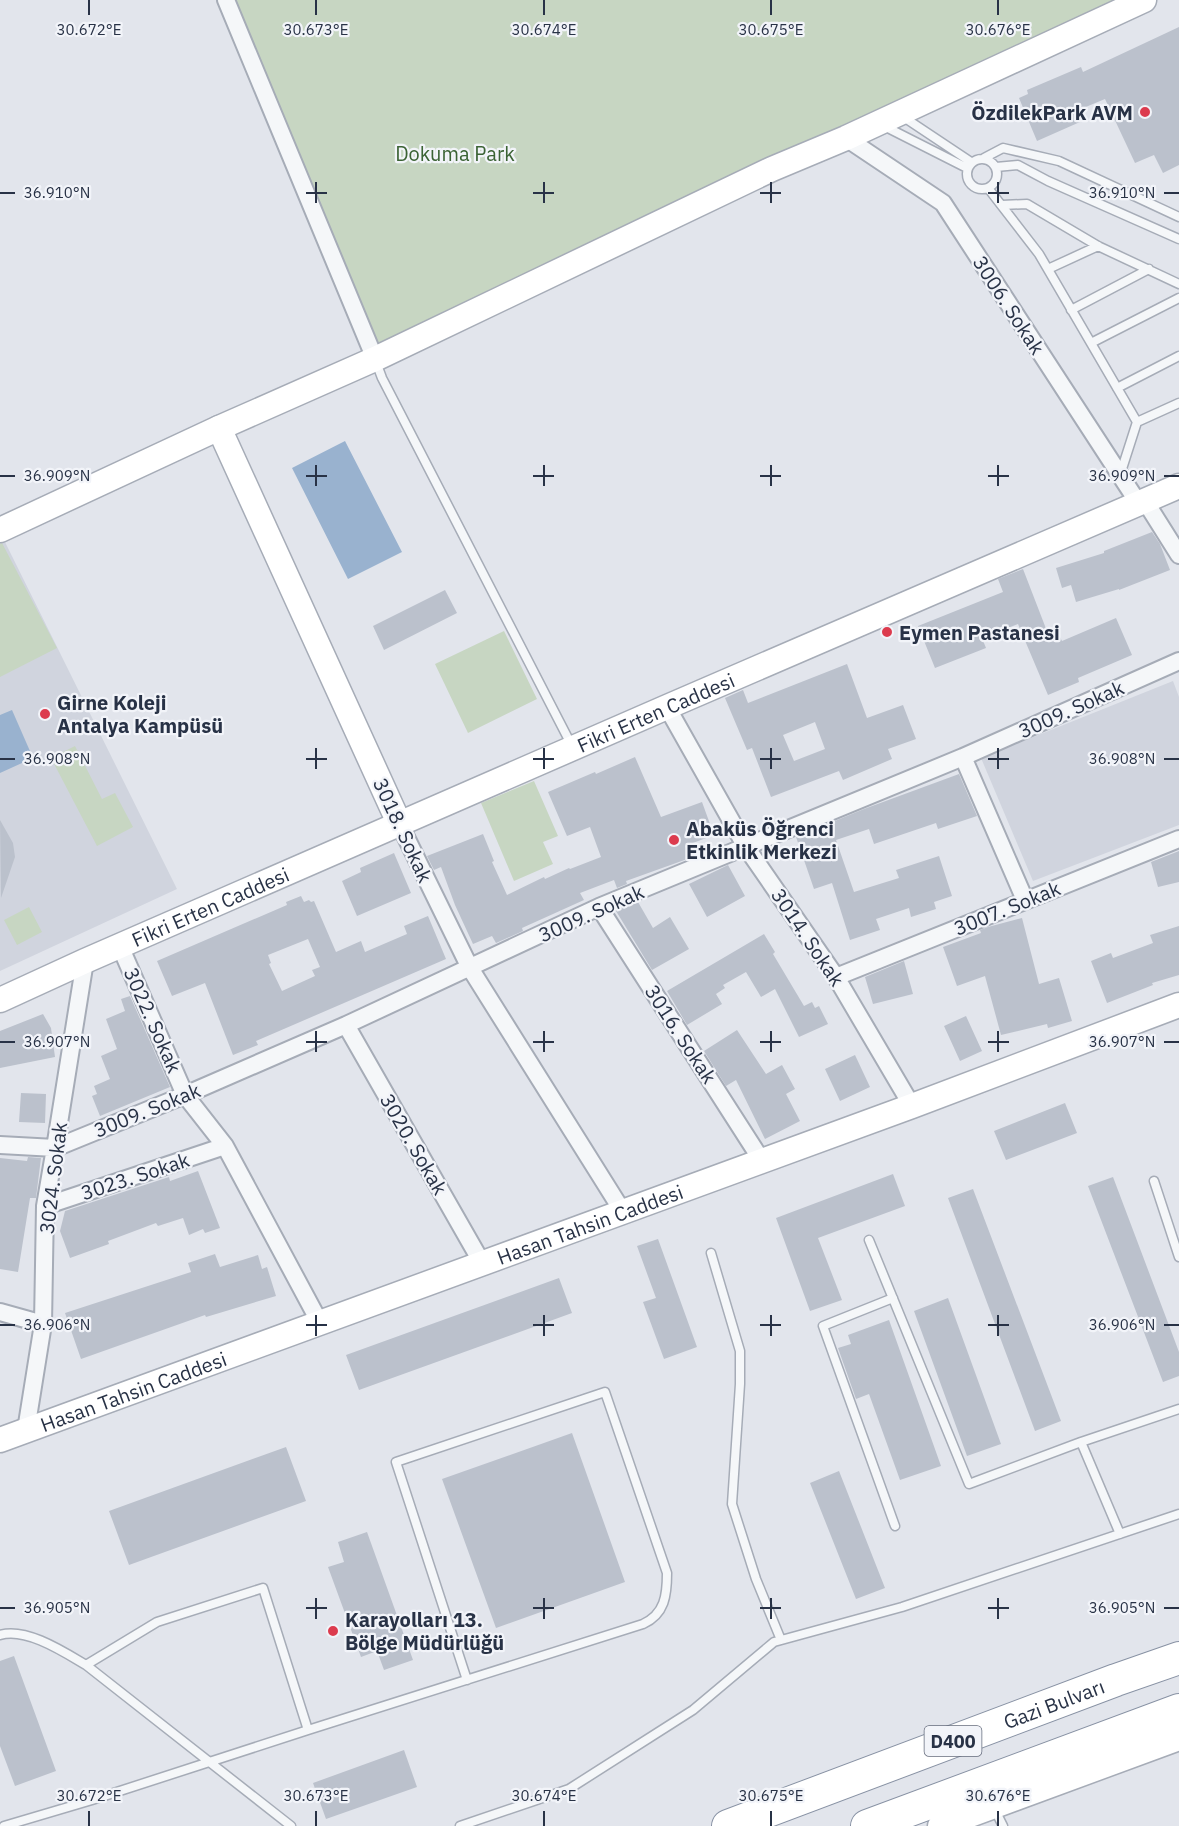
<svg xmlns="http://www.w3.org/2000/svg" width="1179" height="1826" font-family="'IBM Plex Sans',sans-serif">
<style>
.built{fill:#d0d4de}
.green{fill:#c7d6c2}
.water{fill:#99b2cf}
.building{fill:#bbc1cc;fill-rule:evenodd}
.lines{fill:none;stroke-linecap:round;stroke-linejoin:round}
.lane-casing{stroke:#a6acb7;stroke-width:11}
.street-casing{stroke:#a6acb7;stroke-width:20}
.secondary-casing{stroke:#a6acb7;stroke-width:27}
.highway-casing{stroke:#8892a4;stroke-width:34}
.lane{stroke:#f5f7f9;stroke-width:8}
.street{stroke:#f5f7f9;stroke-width:16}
.secondary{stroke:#fff;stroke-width:24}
.highway{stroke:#fff;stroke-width:32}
.ticks{fill:none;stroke:#283246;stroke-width:2}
.poi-dot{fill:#dc3b4e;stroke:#f2f4f9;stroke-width:2}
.labels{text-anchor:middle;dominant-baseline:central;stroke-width:4.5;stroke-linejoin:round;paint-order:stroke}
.shield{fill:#f2f4f9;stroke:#656c7c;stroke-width:1.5}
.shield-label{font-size:18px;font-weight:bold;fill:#283246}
.poi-label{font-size:20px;font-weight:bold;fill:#283246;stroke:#f2f4f9;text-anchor:start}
.park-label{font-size:20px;fill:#3b6334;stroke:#f2f4f9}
.street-label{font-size:20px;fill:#283246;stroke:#f2f4f9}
.ticks-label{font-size:15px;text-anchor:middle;fill:#283246;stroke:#f2f4f9;stroke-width:4.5;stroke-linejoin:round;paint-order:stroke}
</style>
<rect width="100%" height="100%" fill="#e2e5ec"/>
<path class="built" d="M3,538L177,889L0,971V539Z
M1173,681L1179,697V825L1033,881L981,758Z"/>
<path class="green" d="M226,0H1145L375,359Z
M2,543L57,648L0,677V544Z
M504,631L537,699L468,733L435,664Z
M75,746L102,799L115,793L133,827L97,846L51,758Z
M534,781L558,836L543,842L553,864L514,881L481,803Z
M29,907L42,932L17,945L4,920Z"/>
<path class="water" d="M345,441L402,552L348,579L292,468Z
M12,710L33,758L0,773V715Z"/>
<path class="building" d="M1179,27V165L1163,173L1154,155L1135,163L1105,99L1076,111L1080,122L1037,141L1019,98L1028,94L1027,90L1081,67L1083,72Z
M1152,532L1160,544L1170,570L1119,590V589L1076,602L1071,585L1062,588L1056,568L1104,553V551Z
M1023,569L1050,639L1059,635L1062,641L1116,618L1132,655L1078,678L1079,682L1048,695L1018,624L982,638L986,648L935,668L918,626L1003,592L998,579Z
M445,590L457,613L384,650L373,626Z
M847,664L867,718L903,705L916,739L888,749L892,759L843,780L839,771L771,797L752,748L747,750L725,698L743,690L748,703ZM815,722L825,749L794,761L783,735Z
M635,757L661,817L702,802L714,835L685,846L690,858L626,881L627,884L617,888L614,880L580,893L584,900L522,928L523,931L496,943L492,936L473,944L455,905L441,867L434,870L427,856L483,834L494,861L492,862L507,895L544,877L545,879L569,868L570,869L601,857L590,827L567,836L548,792L595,772L596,774Z
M959,774L977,816L938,829L936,823L874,844L869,829L836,840L854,892L899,878L896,870L939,856L952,896L934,902L936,909L911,917L909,908L876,919L880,930L850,940L832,883L814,889L796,837L864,809Z
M0,820L13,843L15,857L1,898Z
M1179,851V882L1158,887L1151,862Z
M394,853L411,893L357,916L342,881L361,872L360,868Z
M728,865L745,896L707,917L689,884Z
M301,896L304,902L309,900L311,902L314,901L336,952L361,941L365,952L407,934L404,926L428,916L446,959L256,1041L258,1045L233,1055L205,983L172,996L157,961L287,905L286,902ZM308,939L320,967L312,970L315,976L282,991L269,964L271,963L268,955Z
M638,902L653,928L670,917L689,949L652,970L616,911Z
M1022,918L1039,984L1059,978L1072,1021L1048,1028L1047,1024L1001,1035L985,976L957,986L943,947L981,933L980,930L988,927Z
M1179,926V975L1152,983L1153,985L1107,1003L1091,961L1111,953L1113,958L1153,943L1150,935Z
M764,934L775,952L773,954L804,1006L812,1002L815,1008L819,1006L828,1024L799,1037L775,989L761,997L746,972L723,985L725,988L716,994L722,1004L687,1025L667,991Z
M904,961L913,994L873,1004L865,977Z
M130,996L170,1087L100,1116L92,1096L97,1094L94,1086L110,1079L101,1056L117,1049L106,1019L125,1011L121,999Z
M43,1014L51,1028L55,1057L0,1068V1031Z
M966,1016L982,1051L960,1061L944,1026Z
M737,1030L766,1074L782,1065L795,1089L786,1094L800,1121L765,1139L736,1080L726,1086L704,1051Z
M855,1055L870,1087L840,1101L825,1069Z
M21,1093L46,1094L45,1123L19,1122Z
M1065,1103L1077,1133L1006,1160L994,1131Z
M28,1157L41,1158L36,1198H30L18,1272L0,1269V1158L27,1161Z
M198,1171L220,1228L205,1233L203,1229L189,1235L183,1218L158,1226L156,1223L108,1241L109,1244L70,1258L60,1231L65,1211L169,1177L170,1181Z
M893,1174L905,1206L818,1238L842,1300L810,1311L776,1218Z
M1113,1177L1179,1352V1376L1163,1382L1088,1186Z
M973,1189L1061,1421L1035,1431L948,1198Z
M658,1239L697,1347L664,1359L643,1302L656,1298L637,1246Z
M215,1254L220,1267L258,1255L262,1269L267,1267L276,1296L206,1317L205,1315L81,1359L65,1313L191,1272L188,1263Z
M559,1278L572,1313L359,1390L346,1355Z
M948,1298L1001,1444L967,1456L914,1311Z
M889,1320L941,1466L900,1480L869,1394L856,1399L838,1348L851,1344L848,1335Z
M572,1433L625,1582L496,1628L442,1479Z
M286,1447L306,1501L129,1565L109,1511Z
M839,1471L885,1588L856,1599L810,1483Z
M367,1532L413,1660L384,1670L377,1651L361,1657L328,1567L344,1562L338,1542Z
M14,1656L56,1771L15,1786L0,1746V1661Z
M404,1750L417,1787L326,1819L313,1783Z"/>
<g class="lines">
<defs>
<path id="lane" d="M902,116L971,162
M884,126L967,168
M984,158L1003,148L1059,161L1179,217
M967 174a15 15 0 1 1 30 0a15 15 0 1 1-30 0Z
M996,167L1018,165L1048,181L1179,239
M988,188L1039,254L1137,422L1179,403
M1002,205L1027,204L1098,246L1179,284
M1048,269L1098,246
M1071,310L1149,269
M1091,343L1179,298
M376,362L382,378L572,746
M1117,388L1179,356
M1120,475L1137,422
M1154,1181L1179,1257
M869,1240L969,1484L1081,1442L1120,1534
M711,1253L740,1351V1384L732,1504L756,1579L781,1640
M893,1298L823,1326L895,1526
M1081,1442L1179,1409
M0,1635C26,1627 64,1652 86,1665L291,1826
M308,1730L643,1624C665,1614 667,1595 667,1573L605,1392L396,1462L467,1680
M994,1808L1003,1826
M4,1826L92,1800L308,1730L263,1588L157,1622L86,1665
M460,1826L569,1789L693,1710L774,1642L902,1607L1179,1514"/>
<path id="street" d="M226,0L375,359
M846,138L943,203L1139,504
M1145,501L1179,555
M667,707L746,847L836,977L912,1106
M963,757L1025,900
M399,823L470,968L623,1212
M599,907L762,1161
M120,946L185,1095L225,1146L320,1323
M836,977L1179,839
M346,1025L482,1263
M0,1145L55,1148L185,1095L346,1025L599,907L963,757L1179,661
M45,1206L225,1146
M0,1312L43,1324
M26,1430L43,1324L45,1206L55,1148L85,961"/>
<g id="secondary">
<path d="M219,428L399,823"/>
<path d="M0,530L219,428L375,359L772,169L846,138L1144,0"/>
<path id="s1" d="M0,1000L85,961L667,707L1179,486"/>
<path id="s2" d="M0,1440L912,1106L1179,1005"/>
<path d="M940,1826L1179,1738"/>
</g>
<g id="highway">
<path id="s3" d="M728,1826L1116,1680L1179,1658"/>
<path d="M867,1826L1179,1710"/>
</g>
</defs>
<use href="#lane" class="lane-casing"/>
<use href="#street" class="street-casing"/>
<use href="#secondary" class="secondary-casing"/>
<use href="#highway" class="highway-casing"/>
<use href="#lane" class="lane"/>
<use href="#street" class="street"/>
<use href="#secondary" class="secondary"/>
<use href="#highway" class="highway"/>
</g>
<path class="ticks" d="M89,0V15M316,0V15M544,0V15M771,0V15M998,0V15M316,182V203M544,182V203M771,182V203M998,182V203M0,193H15M306,193H327M533,193H554M760,193H781M988,193H1009M1164,193H1179M316,465V486M544,465V486M771,465V486M998,465V486M0,476H15M306,476H327M533,476H554M760,476H781M988,476H1009M1164,476H1179M316,748V769M544,748V769M771,748V769M998,748V769M0,759H15M306,759H327M533,759H554M760,759H781M988,759H1009M1164,759H1179M316,1031V1052M544,1031V1052M771,1031V1052M998,1031V1052M0,1042H15M306,1042H327M533,1042H554M760,1042H781M988,1042H1009M1164,1042H1179M316,1315V1336M544,1315V1336M771,1315V1336M998,1315V1336M0,1325H15M306,1325H327M533,1325H554M760,1325H781M988,1325H1009M1164,1325H1179M316,1598V1619M544,1598V1619M771,1598V1619M998,1598V1619M0,1608H15M306,1608H327M533,1608H554M760,1608H781M988,1608H1009M1164,1608H1179M89,1811V1826M316,1811V1826M544,1811V1826M771,1811V1826M998,1811V1826"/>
<g class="poi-dot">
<circle cx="1145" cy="112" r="6"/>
<circle cx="887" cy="632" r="6"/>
<circle cx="45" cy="714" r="6"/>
<circle cx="674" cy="840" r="6"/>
<circle cx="333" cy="1631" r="6"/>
</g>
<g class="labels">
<rect class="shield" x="924.5" y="1726" width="57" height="30" rx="4.5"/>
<g class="shield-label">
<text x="953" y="1741">D400</text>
</g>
<g class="poi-label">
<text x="1133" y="112" text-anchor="end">ÖzdilekPark AVM</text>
<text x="899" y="632">Eymen Pastanesi</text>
<text x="57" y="702">Girne Koleji<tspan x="57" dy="23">Antalya Kampüsü</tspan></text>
<text x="686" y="828">Abaküs Öğrenci<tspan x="686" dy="23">Etkinlik Merkezi</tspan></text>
<text x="345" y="1619">Karayolları 13.<tspan x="345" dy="23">Bölge Müdürlüğü</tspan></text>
</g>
<g class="park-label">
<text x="455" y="153">Dokuma Park</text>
</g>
<g class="street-label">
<text transform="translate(1009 305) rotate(57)">3006. Sokak</text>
<text transform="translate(1071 709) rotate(-24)">3009. Sokak</text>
<text stroke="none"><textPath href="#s1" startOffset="716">Fikri Erten Caddesi</textPath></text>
<text transform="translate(403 830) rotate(65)">3018. Sokak</text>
<text stroke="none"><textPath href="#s1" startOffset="230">Fikri Erten Caddesi</textPath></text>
<text transform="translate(1007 908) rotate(-22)">3007. Sokak</text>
<text transform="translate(591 913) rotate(-24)">3009. Sokak</text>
<text transform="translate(808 937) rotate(56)">3014. Sokak</text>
<text transform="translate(153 1020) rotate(66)">3022. Sokak</text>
<text transform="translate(681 1034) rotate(57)">3016. Sokak</text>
<text transform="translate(147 1110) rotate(-22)">3009. Sokak</text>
<text transform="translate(414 1144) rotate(60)">3020. Sokak</text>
<text transform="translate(135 1176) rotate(-18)">3023. Sokak</text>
<text transform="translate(53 1178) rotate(-83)">3024. Sokak</text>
<text stroke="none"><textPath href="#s2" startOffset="628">Hasan Tahsin Caddesi</textPath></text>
<text stroke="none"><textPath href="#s2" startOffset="142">Hasan Tahsin Caddesi</textPath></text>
<text stroke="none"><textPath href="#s3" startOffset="348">Gazi Bulvarı</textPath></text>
</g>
</g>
<g class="ticks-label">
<text x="89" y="35">30.672°E</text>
<text x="316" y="35">30.673°E</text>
<text x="544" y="35">30.674°E</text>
<text x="771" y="35">30.675°E</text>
<text x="998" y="35">30.676°E</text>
<text x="57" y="198">36.910°N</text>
<text x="1122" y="198">36.910°N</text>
<text x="57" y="481">36.909°N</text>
<text x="1122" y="481">36.909°N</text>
<text x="57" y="764">36.908°N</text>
<text x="1122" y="764">36.908°N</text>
<text x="57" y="1047">36.907°N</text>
<text x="1122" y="1047">36.907°N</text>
<text x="57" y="1330">36.906°N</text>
<text x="1122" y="1330">36.906°N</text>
<text x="57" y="1613">36.905°N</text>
<text x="1122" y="1613">36.905°N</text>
<text x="89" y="1801">30.672°E</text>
<text x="316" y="1801">30.673°E</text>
<text x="544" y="1801">30.674°E</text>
<text x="771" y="1801">30.675°E</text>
<text x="998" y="1801">30.676°E</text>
</g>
</svg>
